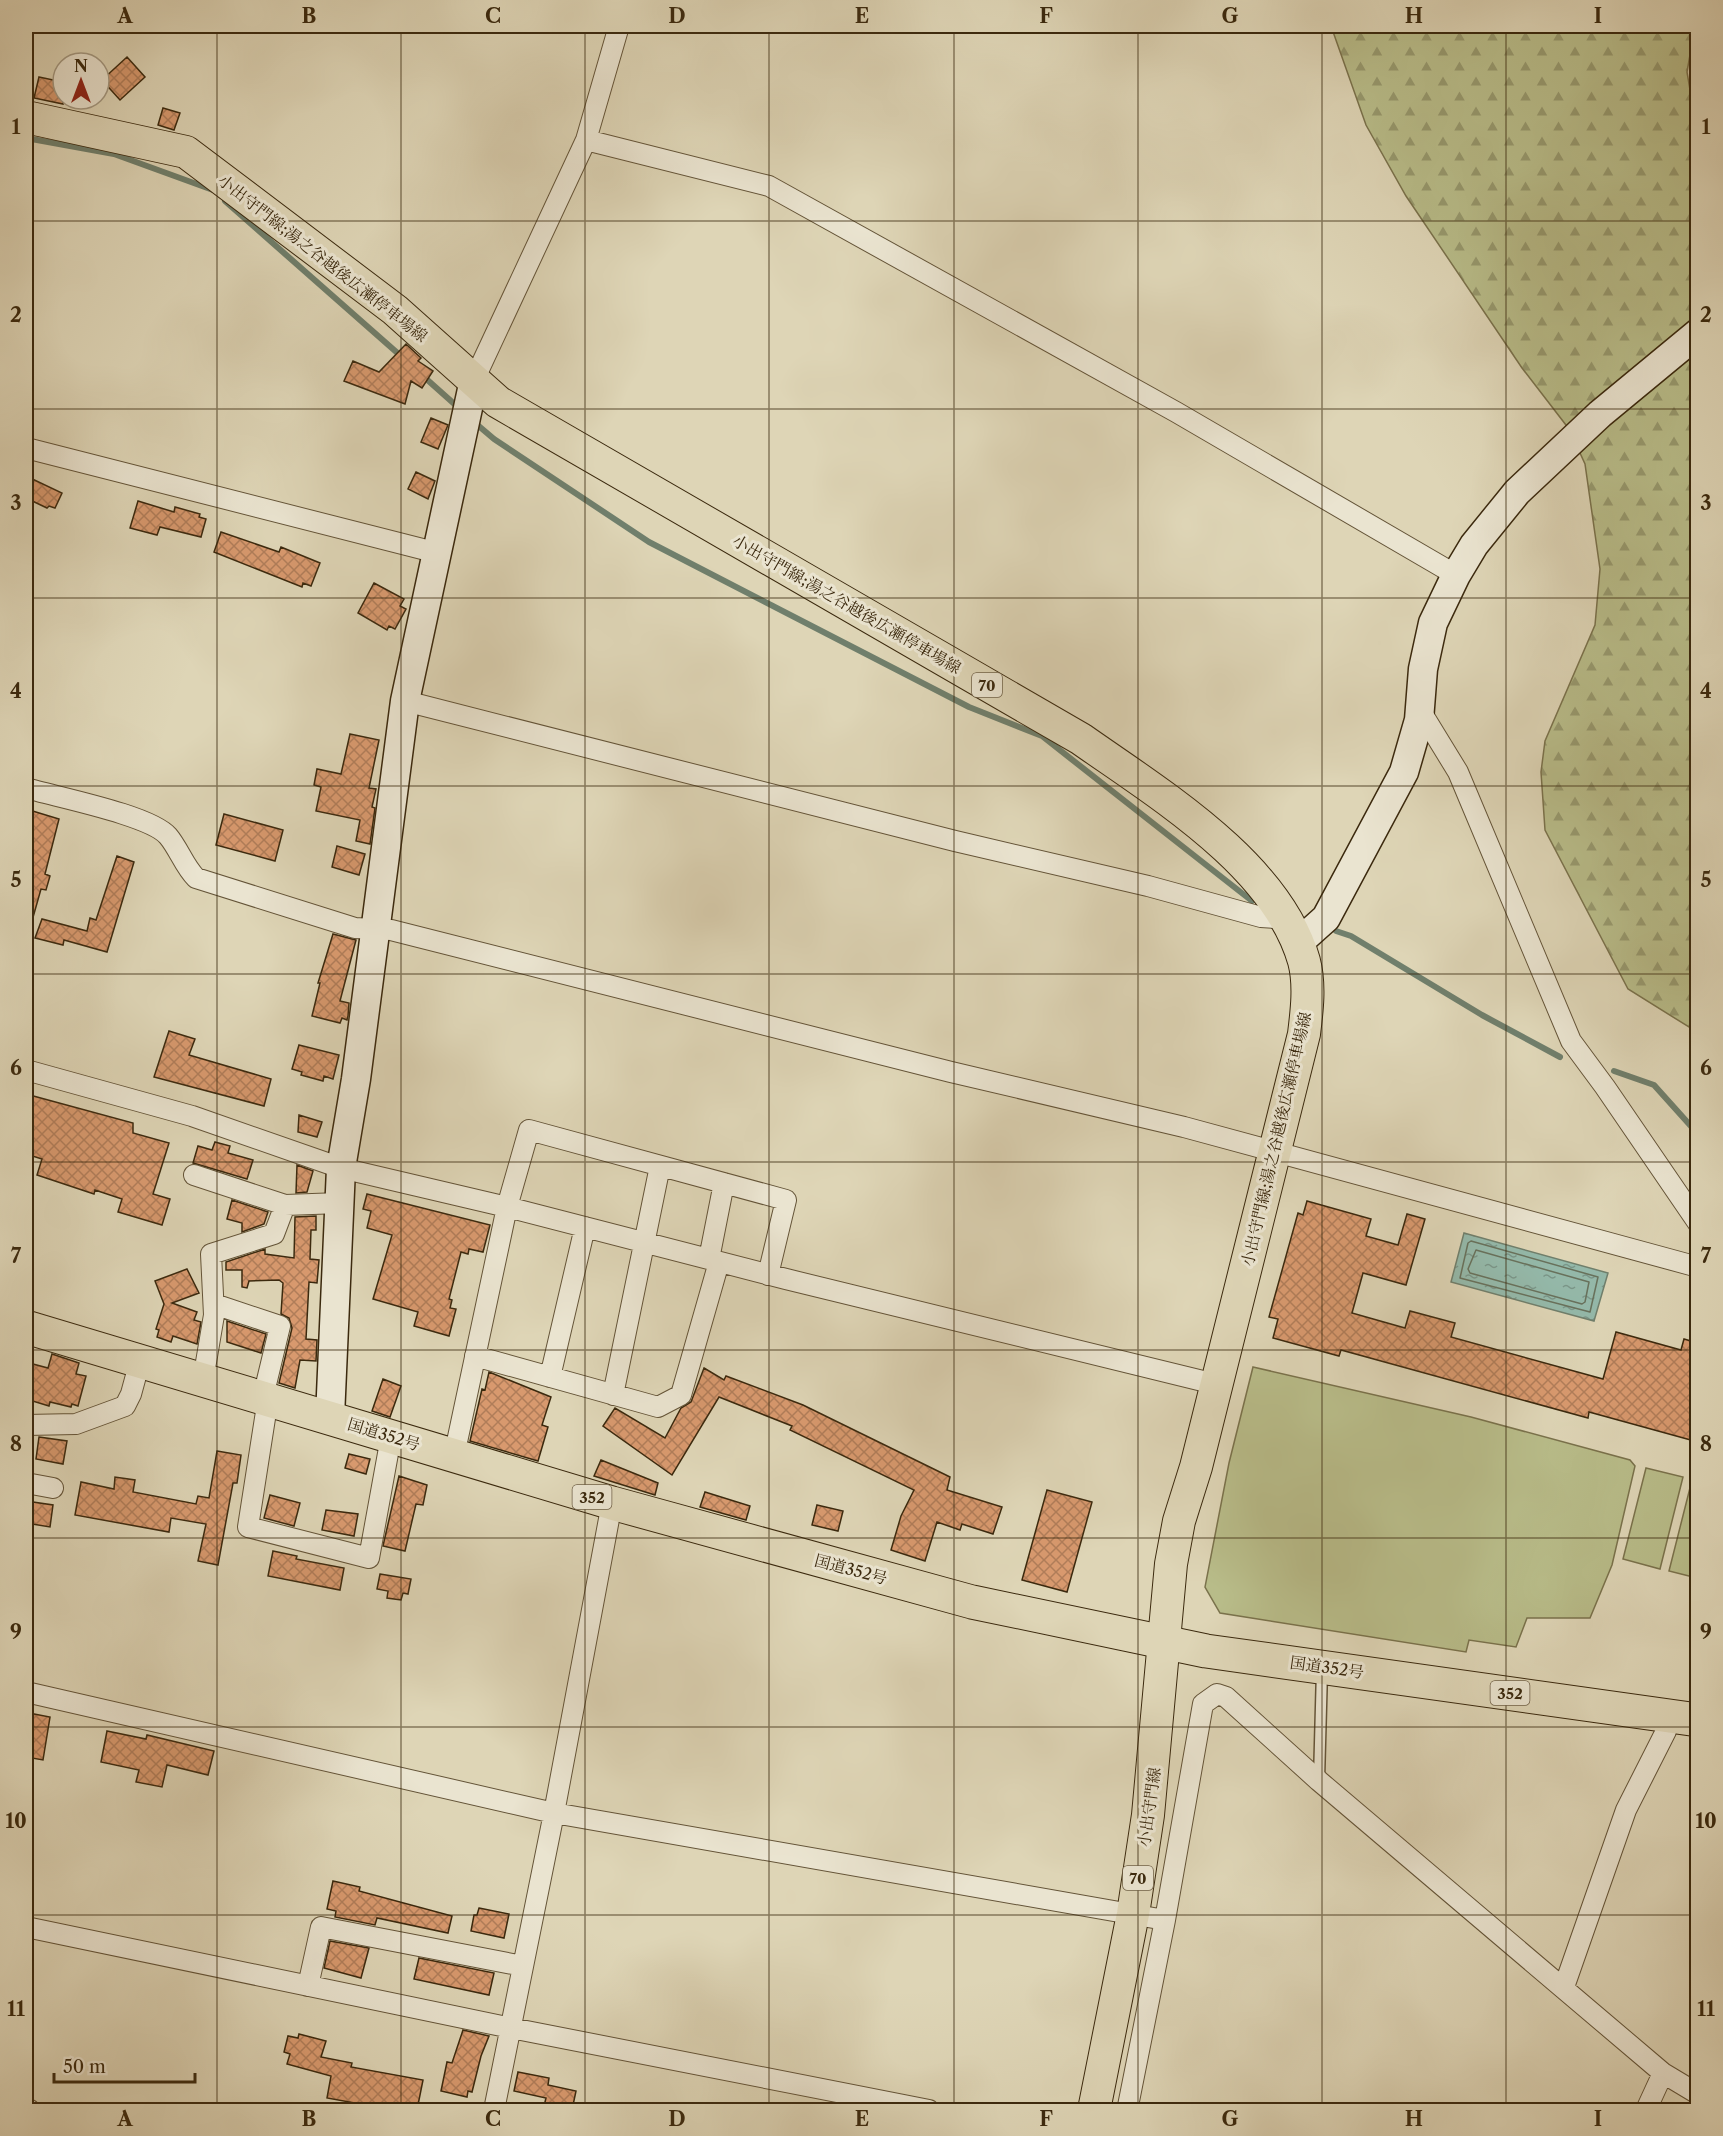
<svg xmlns="http://www.w3.org/2000/svg" width="1723" height="2136" font-family="'Libre Caslon Text','Noto Serif JP',serif">
<style>
.forest{fill:url(#forest-firs);stroke:#7a724c;stroke-width:1.5}
.pitch{fill:#b8bc89;stroke:#7a724c;stroke-width:1.5}
.water{fill:url(#water-ripples);stroke:#707f6c;stroke-width:1.5}
.lines{fill:none;stroke-linecap:round;stroke-linejoin:round}
.shore{stroke:#68715c;stroke-width:1.5}
.stream{stroke:#707f6c;stroke-width:6}
.building{fill:url(#building-cross-hatch);stroke:#3b290e;stroke-width:1.5}
.lane-casing{stroke:#645438;stroke-width:13}
.street-casing{stroke:#645438;stroke-width:22}
.secondary-casing{stroke:#3b290e;stroke-width:31}
.primary-casing{stroke:#3b290e;stroke-width:34}
.highway-casing{stroke:#3b290e;stroke-width:35}
.lane{stroke:#eae4d0;stroke-width:10}
.street{stroke:#eae4d0;stroke-width:20}
.secondary{stroke:#eae4d0;stroke-width:28}
.primary{stroke:#ded5b6;stroke-width:32}
.highway{stroke:#ded5b6;stroke-width:33}
.grid{fill:none;stroke:#3b290e;stroke-width:1.5;stroke-opacity:0.55}
.labels{text-anchor:middle;dominant-baseline:central;stroke-width:6;stroke-linejoin:round;paint-order:stroke}
.shield{fill:#eae4d0;stroke:#706148;stroke-width:1.5}
.shield-label{font-size:15px;font-weight:bold;fill:#3b290e}
.street-label{font-size:16px;fill:#3b290e;stroke:#eae4d0}
.neatline{fill:none;stroke:#3b290e;stroke-width:2}
.grid-label{font-size:20px;text-anchor:middle;font-weight:bold;fill:#3b290e}
</style>
<defs>
<pattern id="forest-firs" width="22" height="20" patternUnits="userSpaceOnUse" patternTransform="scale(1.5)"><rect width="22" height="20" fill="#b8bc89"/><path d="M5 1l3.5 6h-7zM16 11l3.5 6h-7z" fill="#97996e"/></pattern>
<pattern id="water-ripples" width="26" height="14" patternUnits="userSpaceOnUse" patternTransform="scale(1.5)"><rect width="26" height="14" fill="#94b9aa"/><path d="M2 4q2-2 4 0t4 0M15 11q2-2 4 0t4 0" fill="none" stroke="#7a9689"/></pattern>
<pattern id="building-cross-hatch" width="8" height="8" patternUnits="userSpaceOnUse" patternTransform="scale(1.5)"><rect width="8" height="8" fill="#d8996e"/><path d="M0 0l8 8M0 8l8-8" fill="none" stroke="#b07d59"/></pattern>
</defs>
<rect width="100%" height="100%" fill="#ded5b6"/>
<filter id="stains"><feTurbulence type="fractalNoise" baseFrequency=".00333" numOctaves="4"/><feColorMatrix values="0 0 0 0 .2 0 0 0 0 .09 0 0 0 0 .02 0 0 0 .5 -.17"/></filter>
<radialGradient id="worn" r=".72"><stop offset=".6" stop-color="#630" stop-opacity="0"/><stop offset="1" stop-color="#630" stop-opacity=".3"/></radialGradient>
<path class="forest" d="M1331,26H1695L1687,72L1698,137L1697,1032L1628,989L1545,830L1541,772L1545,741L1595,625L1600,569L1585,464L1569,429L1522,368L1406,196L1366,125Z"/>
<path class="pitch" d="M1253,1367L1471,1417L1630,1460L1635,1466L1612,1565L1590,1618H1527L1516,1647L1469,1640L1466,1652L1220,1613L1205,1587L1229,1463Z
M1646,1468L1683,1477L1660,1569L1623,1559Z
M1692,1480L1697,1481V1578L1669,1571Z"/>
<path class="water" d="M1464,1233L1608,1273L1594,1321L1451,1282Z"/>
<g class="lines">
<path class="shore" d="M1471,1241L1598,1277L1590,1312L1460,1278L1468,1243Z
M1476,1250L1589,1282L1585,1302L1582,1304L1470,1273L1468,1269Z"/>
<path class="stream" d="M26,138L114,154L213,190
M225,201L402,357
M423,376L460,409
M474,422L494,439L649,542L969,707L1042,736L1252,901
M1336,931L1351,936L1482,1015L1560,1057
M1614,1071L1654,1085L1698,1134"/>
</g>
<path class="building" d="M127,57L145,77L120,100L102,80Z
M39,77L63,82V104L34,98Z
M163,108L180,113L174,130L158,125Z
M406,344L421,358L418,361L433,371L422,388L411,381L405,404L344,381L353,361L379,372Z
M431,418L448,425L438,449L421,442Z
M416,472L435,481L428,499L408,489Z
M26,476L62,493L55,508L49,506L47,508L26,498Z
M138,501L174,512L175,507L200,514L199,517L206,519L201,537L160,527L157,535L130,528Z
M221,532L279,552L281,547L320,563L311,586L303,583L302,587L214,552Z
M374,583L404,599L400,606L406,609L395,629L389,626L387,630L358,613Z
M350,734L379,740L369,788L376,789L372,807L375,808L370,844L356,841L360,820L316,811L321,787L314,785L317,769L341,774Z
M26,809L59,819L45,874L50,876L46,890L41,889L30,928H26Z
M224,814L283,830L275,861L216,845Z
M337,846L365,854L359,875L332,867Z
M117,856L134,862L107,952L64,940L63,945L35,938L42,919L87,931L90,918L96,920Z
M333,934L356,940L340,1001L349,1003L348,1016L347,1020L342,1018L340,1023L312,1016L320,983H318Z
M169,1031L195,1039L189,1055L271,1079L264,1106L154,1077Z
M299,1045L339,1055L333,1079L324,1076L323,1081L301,1075L302,1072L292,1069Z
M26,1094L133,1123V1133L169,1143L153,1194L170,1199L162,1225L118,1212L122,1199L95,1190L94,1194L37,1175L42,1159L26,1154Z
M299,1115L322,1122L317,1137L298,1132Z
M215,1142L230,1146L228,1153L253,1160L247,1179L193,1163L198,1146L212,1150Z
M297,1165L313,1171L307,1192L296,1193Z
M367,1194L490,1225L483,1252L469,1249L468,1254L461,1252L449,1299L452,1300L450,1308L456,1309L449,1336L414,1326L418,1312L373,1299L392,1235L367,1228L371,1211L363,1209Z
M232,1200L268,1212L264,1224L242,1232V1223L227,1219Z
M1307,1201L1371,1219L1366,1236L1398,1245L1407,1214L1425,1219L1406,1285L1363,1273L1352,1313L1405,1328L1410,1311L1455,1323L1451,1337L1603,1379L1616,1332L1681,1350L1684,1339L1698,1343V1442L1589,1412L1588,1418L1341,1350L1339,1356L1273,1338L1278,1319L1269,1317L1298,1213L1303,1215Z
M316,1216V1230H311L310,1259L319,1260L317,1283L309,1282L306,1339L317,1340L316,1361L300,1360L295,1388L279,1383L292,1328L289,1318L281,1314L283,1283L279,1280L249,1281L247,1288L242,1287V1270H226V1262L265,1249V1254L294,1258L295,1217Z
M187,1269L199,1293L172,1303L197,1312L194,1320L201,1322L197,1344L173,1336L171,1342L157,1337L159,1330L156,1329L164,1304L155,1281Z
M227,1321L266,1334L261,1353L227,1342Z
M52,1354L79,1363L76,1374L86,1376L78,1406L72,1404L71,1407L50,1402L49,1406L26,1399V1376L29,1363L48,1368Z
M704,1368L724,1380L726,1376L803,1405L950,1477L947,1490L1002,1507L993,1534L962,1524L960,1530L937,1522L925,1561L891,1550L901,1516L914,1490L790,1430L792,1426L719,1397L672,1475L603,1426L615,1408L665,1438L681,1408L691,1402Z
M489,1372L551,1397L542,1425L548,1427L538,1461L470,1441L482,1389L485,1390Z
M383,1379L401,1386L390,1417L372,1411Z
M39,1437L67,1441L63,1464L36,1459Z
M217,1451L241,1455L237,1483H233L218,1565L198,1561L206,1524L171,1518L169,1532L75,1515L81,1482L114,1489L115,1477L135,1480L133,1492L196,1504L198,1496L209,1498Z
M349,1454L370,1459L366,1474L345,1468Z
M601,1460L658,1483L655,1495L594,1476Z
M399,1476L427,1485L423,1505L416,1504L405,1551L383,1546Z
M1047,1490L1092,1502L1067,1592L1022,1580Z
M705,1492L750,1506L746,1520L700,1507Z
M270,1495L300,1503L294,1526L264,1518Z
M26,1501L53,1505L50,1527L26,1523Z
M817,1505L843,1511L838,1531L812,1525Z
M326,1510L358,1514L354,1536L322,1530Z
M273,1551L297,1556L296,1559L344,1568L340,1590L268,1576Z
M380,1574L411,1579L408,1594L403,1593L401,1600L387,1598L388,1591L377,1589Z
M29,1713L50,1717L43,1760L26,1757Z
M107,1731L146,1739L147,1735L214,1751L208,1775L167,1765L162,1787L136,1782L139,1770L101,1762Z
M333,1881L360,1887L359,1891L452,1916L448,1933L377,1918L375,1925L335,1917L336,1911L327,1909Z
M479,1908L509,1914L504,1938L471,1931L474,1915H477Z
M330,1941L369,1948L361,1978L324,1968Z
M419,1958L494,1973L489,1995L414,1979Z
M463,2030L489,2036L481,2056L472,2092L468,2091L467,2097L441,2091L447,2062L452,2063Z
M299,2034L326,2041L321,2057L352,2063L351,2067L423,2080L417,2110H393L327,2098L331,2076L287,2064L290,2054L284,2052L288,2036L298,2038Z
M518,2072L549,2078L548,2085L576,2091L572,2110H543L546,2098L514,2091Z"/>
<g class="lines">
<defs>
<path id="lane" d="M1319,1780L1322,1670"/>
<path id="street" d="M586,140L769,186L1176,412L1456,575
M474,380L586,140L619,26
M26,448L438,553
M405,701L955,841L1148,886L1261,917L1275,918L1284,913
M1420,710L1458,772L1571,1041L1605,1087L1698,1223
M26,788C56,797 150,815 168,836C179,849 184,866 196,878L355,928L391,930L951,1072L1184,1127L1698,1267
M26,1070L192,1116L341,1168L507,1207L786,1279L1215,1384
M194,1175L285,1205
M709,1259L724,1183
M214,1304L280,1326L263,1397
M475,1356L658,1407L681,1395L719,1262
M550,1377L585,1227
M203,1380L214,1315L211,1254L274,1234L285,1205L340,1203
M613,1395L660,1166
M268,1399L248,1527L369,1558L391,1437
M26,1425L76,1424L125,1406L131,1394L140,1361
M454,1456L507,1207L529,1130L786,1200L768,1275
M26,1483L53,1488
M26,1692L554,1813L1165,1920L1203,1704L1217,1694L1226,1697L1319,1781L1663,2073L1698,2094
M26,1927L511,2028L929,2110
M308,1986L321,1927L523,1966
M1564,1987L1626,1810L1666,1731L1669,1715
M1128,2106L1165,1920
M26,2110H30
M494,2110L554,1813L612,1503
M1646,2110L1663,2073"/>
<path id="secondary" d="M1297,944L1326,918L1404,772L1419,720L1423,669L1433,623L1456,575L1474,545L1517,492L1600,414L1698,333
M330,1417L341,1168L356,1079L405,701L474,380"/>
<path id="primary" d="M26,117L186,152L395,310L498,402L1081,739C1159,794 1277,865 1304,961C1310,984 1307,1010 1304,1034L1196,1467L1179,1521L1171,1564L1148,1815L1133,1914L1094,2110"/>
<path id="highway" d="M26,1327L612,1503L972,1602L1206,1651L1698,1720"/>
</defs>
<use href="#lane" class="lane-casing"/>
<use href="#street" class="street-casing"/>
<use href="#secondary" class="secondary-casing"/>
<use href="#primary" class="primary-casing"/>
<use href="#highway" class="highway-casing"/>
<use href="#lane" class="lane"/>
<use href="#street" class="street"/>
<use href="#secondary" class="secondary"/>
<use href="#primary" class="primary"/>
<use href="#highway" class="highway"/>
</g>
<path class="grid" d="M217,26V2110M401,26V2110M585,26V2110M769,26V2110M954,26V2110M1138,26V2110M1322,26V2110M1506,26V2110M26,221H1698M26,409H1698M26,598H1698M26,786H1698M26,974H1698M26,1162H1698M26,1350H1698M26,1538H1698M26,1727H1698M26,1915H1698"/>
<g class="labels">
<g class="shield">
<rect x="972" y="673" width="30" height="24" rx="4.5"/>
<rect x="572.5" y="1485" width="39" height="24" rx="4.5"/>
<rect x="1490.5" y="1681" width="39" height="24" rx="4.5"/>
<rect x="1123" y="1866" width="30" height="24" rx="4.5"/>
</g>
<g class="shield-label">
<text x="987" y="685">70</text>
<text x="592" y="1497">352</text>
<text x="1510" y="1693">352</text>
<text x="1138" y="1878">70</text>
</g>
<g class="street-label">
<text transform="translate(323 258) rotate(38)">小出守門線;湯之谷越後広瀬停車場線</text>
<text transform="translate(847 604) rotate(30)">小出守門線;湯之谷越後広瀬停車場線</text>
<text transform="translate(1276 1139) rotate(-77)">小出守門線;湯之谷越後広瀬停車場線</text>
<text transform="translate(384 1434) rotate(17)">国道352号</text>
<text transform="translate(851 1569) rotate(15)">国道352号</text>
<text transform="translate(1327 1667) rotate(8)">国道352号</text>
<text transform="translate(1149 1807) rotate(-82)">小出守門線</text>
</g>
</g>
<rect width="1723" height="2136" fill="none" stroke="#ded5b6" stroke-width="66"/>
<g transform="translate(81 81)"><circle r="28" fill="#eae4d0" stroke="#a49982" stroke-width="1.5"/>
<path d="M0-4.5L10 22L0 15L-10 22Z" fill="#8f2418"/>
<text y="-9" font-size="16" font-weight="bold" text-anchor="middle" fill="#3b290e">N</text>
</g>
<path d="M54 2073v9h141v-9" fill="none" stroke="#3b290e" stroke-width="3"/>
<text x="63" y="2073" font-size="18" fill="#3b290e" stroke="#eae4d0" stroke-width="4.5" paint-order="stroke">50 m</text>
<rect x="33" y="33" width="1657" height="2070" class="neatline"/>
<g class="grid-label">
<text x="125" y="23">A</text>
<text x="309" y="23">B</text>
<text x="493" y="23">C</text>
<text x="677" y="23">D</text>
<text x="862" y="23">E</text>
<text x="1046" y="23">F</text>
<text x="1230" y="23">G</text>
<text x="1414" y="23">H</text>
<text x="1598" y="23">I</text>
<text x="16" y="134">1</text>
<text x="1706" y="134">1</text>
<text x="16" y="322">2</text>
<text x="1706" y="322">2</text>
<text x="16" y="510">3</text>
<text x="1706" y="510">3</text>
<text x="16" y="698">4</text>
<text x="1706" y="698">4</text>
<text x="16" y="887">5</text>
<text x="1706" y="887">5</text>
<text x="16" y="1075">6</text>
<text x="1706" y="1075">6</text>
<text x="16" y="1263">7</text>
<text x="1706" y="1263">7</text>
<text x="16" y="1451">8</text>
<text x="1706" y="1451">8</text>
<text x="16" y="1639">9</text>
<text x="1706" y="1639">9</text>
<text x="16" y="1828">10</text>
<text x="1706" y="1828">10</text>
<text x="16" y="2016">11</text>
<text x="1706" y="2016">11</text>
<text x="125" y="2126">A</text>
<text x="309" y="2126">B</text>
<text x="493" y="2126">C</text>
<text x="677" y="2126">D</text>
<text x="862" y="2126">E</text>
<text x="1046" y="2126">F</text>
<text x="1230" y="2126">G</text>
<text x="1414" y="2126">H</text>
<text x="1598" y="2126">I</text>
</g>
<rect width="100%" height="100%" filter="url(#stains)"/>
<rect width="100%" height="100%" fill="url(#worn)"/>
</svg>
